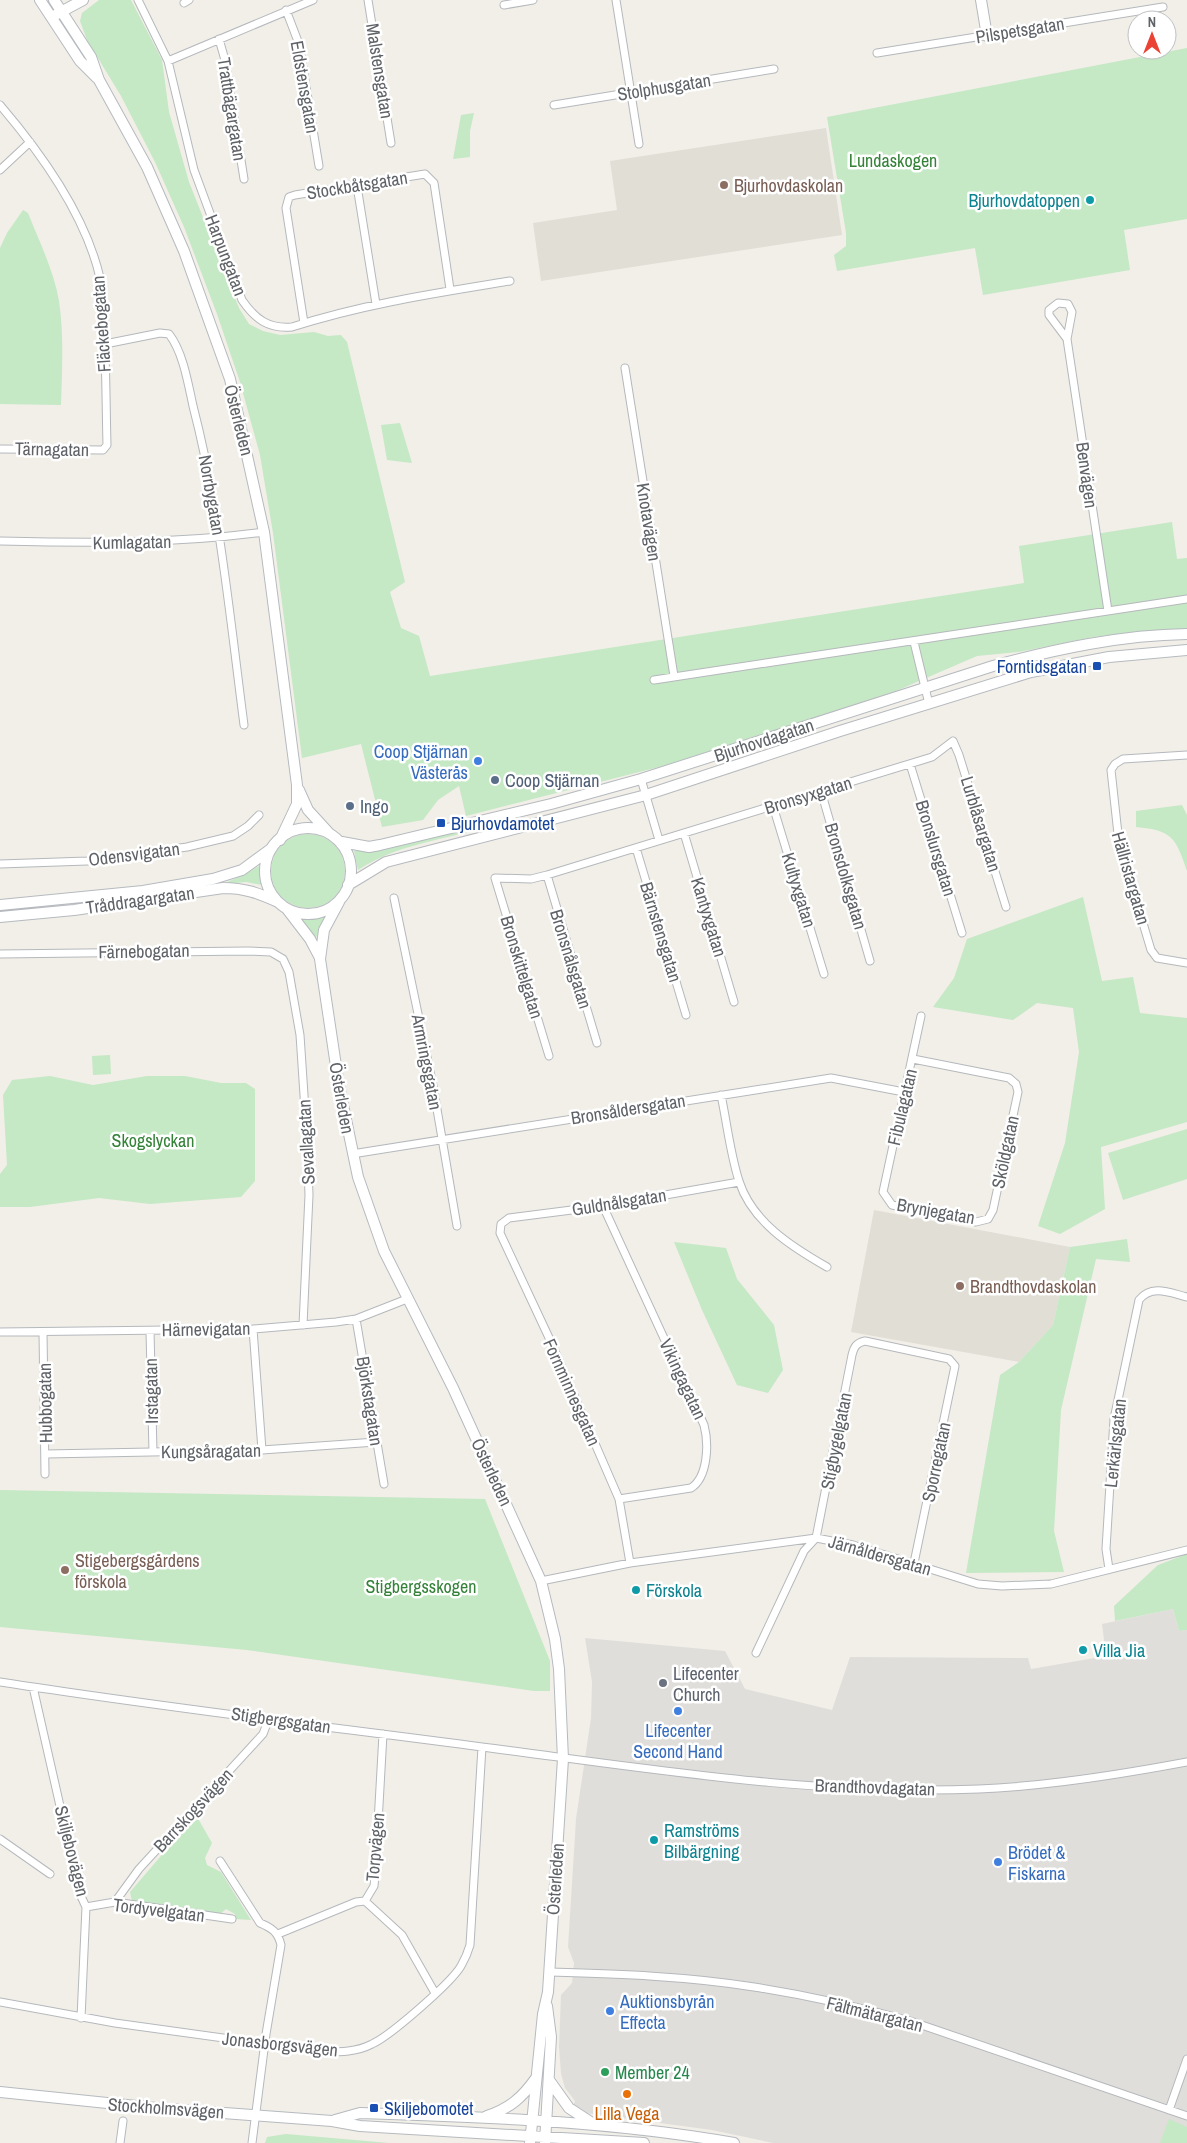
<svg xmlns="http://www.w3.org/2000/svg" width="1187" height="2143" font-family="'Archivo Narrow',sans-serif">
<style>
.industrial{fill:#e0deda}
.education{fill:#e1ded6}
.green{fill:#c5e8c5}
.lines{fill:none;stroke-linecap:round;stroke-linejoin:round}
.street-casing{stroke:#b5b8bc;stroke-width:9}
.secondary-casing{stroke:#b6babf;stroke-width:12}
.street{stroke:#fff;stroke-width:7}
.secondary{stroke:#fff;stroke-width:10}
.education-dot{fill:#8d6e63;stroke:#fff;stroke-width:2}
.culture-dot{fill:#0f9aa8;stroke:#fff;stroke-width:2}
.transit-dot{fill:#1a4fb4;stroke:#fff;stroke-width:2}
.shop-dot{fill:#3f7fe0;stroke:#fff;stroke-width:2}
.service-dot{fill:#5c6f8a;stroke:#fff;stroke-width:2}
.worship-dot{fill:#6b7280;stroke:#fff;stroke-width:2}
.leisure-dot{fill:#2e9e5b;stroke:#fff;stroke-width:2}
.food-dot{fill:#e8710a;stroke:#fff;stroke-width:2}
.labels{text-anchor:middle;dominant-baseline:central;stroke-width:5;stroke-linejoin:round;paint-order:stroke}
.street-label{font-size:18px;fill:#5f6368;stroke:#fff}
.park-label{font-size:18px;fill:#348238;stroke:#fff}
.education-label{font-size:18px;fill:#785e54;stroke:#fff;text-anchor:start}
.culture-label{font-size:18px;fill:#0d838f;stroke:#fff;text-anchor:start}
.transit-label{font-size:18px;fill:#164399;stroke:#fff;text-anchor:start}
.shop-label{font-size:18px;fill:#366cbe;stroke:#fff;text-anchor:start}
.service-label{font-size:18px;fill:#4e5e75;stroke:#fff;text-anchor:start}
.worship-label{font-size:18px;fill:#5b616d;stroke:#fff;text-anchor:start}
.leisure-label{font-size:18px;fill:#27864d;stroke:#fff;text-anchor:start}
.food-label{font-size:18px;fill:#c56008;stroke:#fff}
</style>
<rect width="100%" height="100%" fill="#f1efe8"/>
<path class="industrial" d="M1173,1609L1179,1631L1187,1630V2143H773L712,2130L585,2113L573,2106L575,2101L565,2088L561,2074L559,2047L561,1995L572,1983L574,1963L568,1947L576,1819L591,1718L592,1682L585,1638L725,1651L745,1689L832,1710L850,1657L1028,1658L1031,1669L1106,1656L1102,1624Z"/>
<path class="education" d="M826,128L842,235L541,281L533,223L617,210L610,161Z
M874,1210L1070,1247L1053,1325L1019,1362L851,1332Z"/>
<path class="green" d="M99,0H131L162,60L169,112L189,182L239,308L249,324L263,331L280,335L314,332L328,336L341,335L347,342L405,582L390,592L401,628L419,636L430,676L1024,583L1019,546L1172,522L1177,559L1187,558V630L1136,632L1093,637L1019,652L977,656L896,691L663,766L466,816L459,786L438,800L423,820L382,827L361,744L302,758L273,533L260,455L240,382L217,314L184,227L155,162L121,96L87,40L80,21L82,13Z
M1187,48V219L1124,230L1130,270L983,295L975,248L837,271L834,255L846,246V233L827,117Z
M474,113L470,131V157L453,159L461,115Z
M23,210L28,213C39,241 54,271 59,301C64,335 62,370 61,405L0,404V248L7,233Z
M400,423L412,463L387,460L381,425Z
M1182,805L1187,815V871C1176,838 1172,830 1136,827V811Z
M515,817C464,839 405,839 358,870L354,851H367Z
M271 871a37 37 0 1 1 74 0a37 37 0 1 1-74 0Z
M259,866L262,885L246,882L222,884L244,875Z
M1083,897L1102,981L1133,977L1140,1013L1187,1018V1122L1101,1147L1105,1209L1060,1234L1038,1226L1065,1143L1079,1052L1073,1008L1037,1003L1013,1020L933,1007L954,978L967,939Z
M325,915L316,938L301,918Z
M110,1055L111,1074L93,1075L92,1056Z
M50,1076L93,1085L147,1076H185L221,1083H246L255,1089V1181L241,1197L150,1204L99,1198L30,1207H0V1174L7,1165L3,1095L12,1080Z
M1187,1129V1179L1123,1200L1108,1153Z
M1127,1239L1130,1262L1096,1259L1061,1410L1054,1531L1064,1572L966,1573L1000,1375L1019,1362L1053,1325L1070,1247Z
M674,1242L726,1248L737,1279L774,1325L783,1370L768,1393L737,1385L702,1310Z
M0,1490L485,1499L550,1661V1691H534L247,1650L0,1627Z
M1187,1554V1630L1179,1631L1173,1609L1115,1621L1114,1606L1158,1565Z
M196,1815L212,1843L205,1858L207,1865L221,1872L251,1920L235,1919V1914L226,1909L218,1916L132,1901L130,1892Z
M1169,2119L1187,2127V2143H1160Z
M286,2134L389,2143H265L267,2137Z"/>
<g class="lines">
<defs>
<path id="street" d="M138,0L168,61L194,170L242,300C255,319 268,329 292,327C363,304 437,293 510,281
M368,0L391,143
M616,0L639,144
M184,3L189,0
M504,5L533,0
M286,10L299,44L319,166
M219,39L225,60L244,179
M877,53L1163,7
M168,61L313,0
M0,105C41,153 86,216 100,278C104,294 104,311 104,327C106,367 106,406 107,445L103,450L0,449
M554,105L774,69
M0,170L30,142
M357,186L376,304
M304,323L286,208L289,197L295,195L425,174L434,183L450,289
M1067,339L1072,312L1068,304L1058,303L1049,310V315L1067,339L1108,611
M105,344L160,333L169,334C183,352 188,383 193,406C220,510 230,618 244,725
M625,368L674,676
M0,541C89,543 176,544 264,532
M914,642L929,704
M654,680L1187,599
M1187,755L1123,759L1115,764L1111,770L1119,843L1151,950L1157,958L1187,963
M910,764L962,933
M641,779L659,840
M821,791L870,961
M773,806L824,974
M684,833L734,1002
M636,848L686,1015
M0,864L87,861L187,847L233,836L248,826L259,815
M547,875L597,1043
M394,898L433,1086L457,1226
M0,954L248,951L271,952L283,959L289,972L300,1035L307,1140L309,1195L303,1325
M549,1056L495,878L531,879L547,875L932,757L953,741L959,755L1006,907
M913,1059L1009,1078L1016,1084L1018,1092L993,1210L988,1219L976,1222L892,1205L883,1192L921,1016
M721,1095C727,1123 730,1153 739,1181C752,1222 792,1247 827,1267
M352,1154L831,1078L904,1092
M603,1206L704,1425C709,1444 708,1477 691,1488L619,1499
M356,1319L384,1484
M253,1329L262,1450
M150,1331L153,1452
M0,1332L253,1329L336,1322L356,1319L407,1299
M43,1332L45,1474
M46,1454L262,1450L376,1442
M630,1563L619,1499L551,1342L500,1233L501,1224L509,1218L603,1206L739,1182
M1109,1569L1106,1549L1114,1419L1139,1300C1152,1284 1170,1293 1187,1297
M541,1581L630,1563L816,1538L853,1545L978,1584L1002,1586L1051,1584L1187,1550
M756,1653L804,1551L816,1538L852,1355C854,1347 856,1343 865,1341L949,1359L955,1366L914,1563
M0,1682C160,1707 322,1726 482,1747C646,1768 813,1796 979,1789C1049,1786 1118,1775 1187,1762
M33,1687L80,1894L86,1907L81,2018
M383,1734L375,1876L374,1886L365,1901L402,1935L435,1993
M0,1839L50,1874
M220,1861L260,1923C272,1928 278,1932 281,1945L266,2034L252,2143
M115,1902L139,1869L263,1734L269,1718
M86,1907L115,1902L232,1919
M278,1934L356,1902L365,1901
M549,1972C617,1974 687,1976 754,1987C806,1995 859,2007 910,2021L1187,2116
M0,2002L115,2023L324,2052C340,2052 357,2052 372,2044C390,2036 451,1983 461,1966C465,1959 468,1952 470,1945L482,1747
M1169,2110L1187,2059
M120,2143L123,2121"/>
<path id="secondary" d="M40,0L80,61L97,78
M54,0L91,57L99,80L147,167L184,251L230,379L264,532L297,785V804L280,840
M981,0L987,36
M57,14L83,0
M299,790L308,810L329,833
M265 871a43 43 0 1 1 86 0a43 43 0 1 1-86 0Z
M342,842L369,847L380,845L551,804L641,779L993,666C1056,649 1121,635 1187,634
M348,885L386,862L646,795L840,731L1031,672L1109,657L1187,650
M339,902L324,930L320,959L339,1086L358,1177L384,1251L453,1388L541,1581L555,1639L559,1669L563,1759L548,1992L543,2014L530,2143
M0,905L143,891L213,879L242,870L272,848
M287,909L310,939L320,958
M0,917L74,910L223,888C244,888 259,893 278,902
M549,2080L569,2108L592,2123
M0,2092L156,2108L332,2121L360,2126L644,2143
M487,2116C510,2108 522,2098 536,2078
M335,2120L360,2113C485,2117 610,2121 734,2143
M545,2143L551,2037L547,2006"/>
</defs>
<use href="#street" class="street-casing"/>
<use href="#secondary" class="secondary-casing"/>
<use href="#street" class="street"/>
<use href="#secondary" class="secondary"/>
</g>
<g class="education-dot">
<circle cx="724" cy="185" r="5"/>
<circle cx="960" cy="1286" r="5"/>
<circle cx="65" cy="1570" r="5"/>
</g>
<g class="culture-dot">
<circle cx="1090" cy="200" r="5"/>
<circle cx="636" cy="1590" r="5"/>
<circle cx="1083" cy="1650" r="5"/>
<circle cx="654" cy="1840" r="5"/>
</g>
<g class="transit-dot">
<rect x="1092" y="661" width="10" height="10" rx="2.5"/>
<rect x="436" y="818" width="10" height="10" rx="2.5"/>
<rect x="369" y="2103" width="10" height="10" rx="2.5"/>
</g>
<g class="shop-dot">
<circle cx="478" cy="761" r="5"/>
<circle cx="678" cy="1711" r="5"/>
<circle cx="998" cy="1862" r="5"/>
<circle cx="610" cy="2011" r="5"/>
</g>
<g class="service-dot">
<circle cx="495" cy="780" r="5"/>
<circle cx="350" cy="806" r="5"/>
</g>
<circle class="worship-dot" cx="663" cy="1683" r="5"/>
<circle class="leisure-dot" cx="605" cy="2072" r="5"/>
<circle class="food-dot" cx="627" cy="2094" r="5"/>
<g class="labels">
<g class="street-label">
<text transform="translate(1020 30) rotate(-9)">Pilspetsgatan</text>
<text transform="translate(380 71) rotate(81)">Malstensgatan</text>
<text transform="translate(305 87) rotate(80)">Eldstensgatan</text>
<text transform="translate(664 87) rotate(-9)">Stolphusgatan</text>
<text transform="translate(232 109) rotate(81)">Trattbägargatan</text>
<text transform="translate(357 185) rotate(-9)">Stockbåtsgatan</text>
<text transform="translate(226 255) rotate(69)">Harpungatan</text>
<text transform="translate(101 324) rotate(-94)">Fläckebogatan</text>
<text transform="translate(239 420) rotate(76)">Österleden</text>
<text transform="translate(52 449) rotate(1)">Tärnagatan</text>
<text transform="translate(1087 475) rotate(82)">Benvägen</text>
<text transform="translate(212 495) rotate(80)">Norrbygatan</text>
<text transform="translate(649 522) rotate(81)">Knotavägen</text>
<text transform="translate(132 542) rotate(-1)">Kumlagatan</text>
<text transform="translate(764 740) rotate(-18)">Bjurhovdagatan</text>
<text transform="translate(808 795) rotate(-17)">Bronsyxgatan</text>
<text transform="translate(981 824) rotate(73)">Lurblåsargatan</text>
<text transform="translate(936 848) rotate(73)">Bronslursgatan</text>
<text transform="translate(134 854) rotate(-7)">Odensvigatan</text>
<text transform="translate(846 876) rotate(74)">Bronsdolksgatan</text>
<text transform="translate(1131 878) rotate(74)">Hällristargatan</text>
<text transform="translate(799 890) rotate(73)">Kultyxgatan</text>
<text transform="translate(140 900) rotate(-8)">Tråddragargatan</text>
<text transform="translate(709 917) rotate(73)">Kantyxgatan</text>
<text transform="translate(661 932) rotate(73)">Bärnstensgatan</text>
<text transform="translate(144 951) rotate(-1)">Färnebogatan</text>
<text transform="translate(571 959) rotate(73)">Bronsnålsgatan</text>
<text transform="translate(522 967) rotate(73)">Bronskittelgatan</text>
<text transform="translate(427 1062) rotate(79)">Armringsgatan</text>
<text transform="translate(342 1098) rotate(80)">Österleden</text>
<text transform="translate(902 1107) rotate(-77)">Fibulagatan</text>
<text transform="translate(628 1109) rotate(-9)">Bronsåldersgatan</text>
<text transform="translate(306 1142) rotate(-93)">Sevallagatan</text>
<text transform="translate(1005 1152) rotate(-78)">Sköldgatan</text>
<text transform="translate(619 1202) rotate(-9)">Guldnålsgatan</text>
<text transform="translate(936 1211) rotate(10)">Brynjegatan</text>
<text transform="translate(206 1329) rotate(-1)">Härnevigatan</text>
<text transform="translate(683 1379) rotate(65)">Vikingagatan</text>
<text transform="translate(151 1391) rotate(-91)">Irstagatan</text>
<text transform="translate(572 1392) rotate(66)">Fornminnesgatan</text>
<text transform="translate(370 1401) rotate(81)">Björkstagatan</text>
<text transform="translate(45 1403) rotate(-91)">Hubbogatan</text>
<text transform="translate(836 1441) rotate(-79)">Stigbygelgatan</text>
<text transform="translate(1115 1443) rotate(-84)">Lerkärlsgatan</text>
<text transform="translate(211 1451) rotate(-1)">Kungsåragatan</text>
<text transform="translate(936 1462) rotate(-78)">Sporregatan</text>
<text transform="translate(492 1472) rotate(65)">Österleden</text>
<text transform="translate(880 1555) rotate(16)">Järnåldersgatan</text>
<text transform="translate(281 1720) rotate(8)">Stigbergsgatan</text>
<text transform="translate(875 1787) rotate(2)">Brandthovdagatan</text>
<text transform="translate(193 1810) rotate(-47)">Barrskogsvägen</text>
<text transform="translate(375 1847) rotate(-85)">Torpvägen</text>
<text transform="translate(72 1851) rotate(76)">Skiljebovägen</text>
<text transform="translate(555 1879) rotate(-86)">Österleden</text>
<text transform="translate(159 1910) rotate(7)">Tordyvelgatan</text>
<text transform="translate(875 2014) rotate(14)">Fältmätargatan</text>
<text transform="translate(280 2044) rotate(6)">Jonasborgsvägen</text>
<text transform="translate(166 2108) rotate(4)">Stockholmsvägen</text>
</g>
<g class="park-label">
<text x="893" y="160">Lundaskogen</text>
<text x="153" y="1140">Skogslyckan</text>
<text x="421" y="1586">Stigbergsskogen</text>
</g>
<g class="education-label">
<text x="734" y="185">Bjurhovdaskolan</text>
<text x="970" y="1286">Brandthovdaskolan</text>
<text x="75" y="1560">Stigebergsgårdens<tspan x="75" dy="21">förskola</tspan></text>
</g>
<g class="culture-label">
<text x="1080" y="200" text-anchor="end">Bjurhovdatoppen</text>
<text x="646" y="1590">Förskola</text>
<text x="1093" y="1650">Villa Jia</text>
<text x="664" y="1830">Ramströms<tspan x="664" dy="21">Bilbärgning</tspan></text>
</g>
<g class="transit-label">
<text x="1087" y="666" text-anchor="end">Forntidsgatan</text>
<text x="451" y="823">Bjurhovdamotet</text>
<text x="384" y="2108">Skiljebomotet</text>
</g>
<g class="shop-label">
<text x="468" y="751" text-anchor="end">Coop Stjärnan<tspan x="468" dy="21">Västerås</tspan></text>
<text x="678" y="1730" text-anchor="middle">Lifecenter<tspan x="678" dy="21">Second Hand</tspan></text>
<text x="1008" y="1852">Brödet &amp;<tspan x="1008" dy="21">Fiskarna</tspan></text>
<text x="620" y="2001">Auktionsbyrån<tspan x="620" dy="21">Effecta</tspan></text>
</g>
<g class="service-label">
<text x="505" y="780">Coop Stjärnan</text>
<text x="360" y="806">Ingo</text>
</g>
<g class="worship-label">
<text x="673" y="1673">Lifecenter<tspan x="673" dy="21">Church</tspan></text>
</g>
<g class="leisure-label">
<text x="615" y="2072">Member 24</text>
</g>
<g class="food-label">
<text x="627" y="2113">Lilla Vega</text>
</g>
</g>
<g transform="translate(1152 35)"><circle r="24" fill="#ffffff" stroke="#bfc1c3"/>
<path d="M0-4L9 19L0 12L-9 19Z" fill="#ea4335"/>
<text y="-8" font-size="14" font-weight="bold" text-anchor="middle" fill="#5f6368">N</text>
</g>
</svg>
